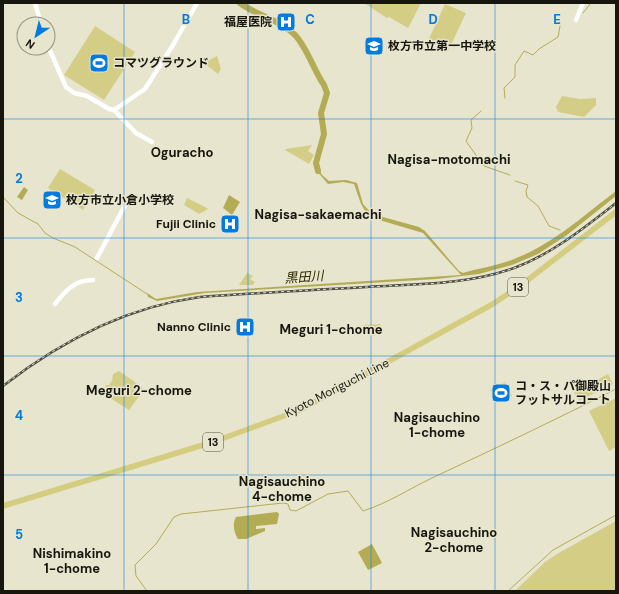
<svg xmlns="http://www.w3.org/2000/svg" width="619" height="594" font-family="'DM Sans','Noto Sans JP',sans-serif">
<style>
.green{fill:#d4cd85}
.water{fill:#b4ab55}
.lines{fill:none;stroke-linecap:round;stroke-linejoin:round}
.stream{stroke:#b4ab55;stroke-width:1}
.river{stroke:#b4ab55;stroke-width:6}
.minor{stroke:#fff;stroke-width:4.5}
.major{stroke:#d4cc7e;stroke-width:5.5}
.rail-casing{stroke:#515044;stroke-width:2.5}
.rail{stroke:#e7e5ce;stroke-width:1;stroke-dasharray:3;stroke-linecap:butt}
.grid{fill:none;stroke:#017be2;stroke-width:1;stroke-opacity:0.55}
.labels{text-anchor:middle;dominant-baseline:central;stroke-width:3;stroke-linejoin:round;paint-order:stroke}
.shield{fill:#e7e5ce;stroke:#555448;stroke-width:1}
.shield-label{font-size:11px;font-weight:bold;fill:#16160e}
.poi-label{font-size:12px;font-weight:bold;fill:#16160e;stroke:#e7e5ce;text-anchor:start}
.street-label{font-size:12px;fill:#16160e;stroke:#e7e5ce}
.neighbourhood-label{font-size:13px;font-weight:bold;fill:#16160e;stroke:#e7e5ce}
.water-label{font-size:13px;font-style:italic;fill:#2f2b04;stroke:#e7e5ce}
.grid-label{font-size:13px;text-anchor:middle;font-weight:bold;fill:#017be2;stroke:#e7e5ce;stroke-width:3;stroke-linejoin:round;paint-order:stroke}
</style>
<rect width="100%" height="100%" fill="#e7e5ce"/>
<path class="green" d="M364,3H419L420,5L408,28L389,17L387,18Z
M445,4L466,13L448,51L428,41Z
M95,26L135,52L104,100L64,75Z
M217,56L221,69L218,74L204,63Z
M562,96L580,99L596,98V105L584,117L558,112L556,107Z
M312,145L308,151L314,155L309,164L285,150L286,149Z
M60,169L95,190L83,210L48,188Z
M187,198L207,208L208,209L199,214L184,205Z
M247,273L253,276L250,279L255,282L253,285H239Z
M381,324L375,336L362,327L363,325Z
M119,371L142,387L143,391L129,410L107,396L105,391L106,385H109L112,381L113,374Z
M608,374L613,384L579,401L574,392Z
M505,382L512,396L497,403L490,390Z
M616,398V447L609,451L589,411Z
M616,521V591H515L545,562L557,554Z"/>
<path class="water" d="M315,163L322,175L329,181L346,180L357,183L363,204L372,214L419,227L425,231L459,271L463,273C480,268 497,266 514,259C553,244 583,216 616,191V196L567,235L538,254L512,265L479,274L437,279L205,293L157,301L148,297L147,293L156,299L197,292L461,275L423,233L376,219L367,214L361,204L354,184L343,182L328,184L316,170Z
M24,187L28,190L22,200L17,197Z
M229,195L240,202L232,215L223,208Z
M277,512L279,514L277,524L256,526V529L265,528V531L246,539H238C234,533 232,524 236,517Z
M372,544L382,563L368,570L358,552Z"/>
<g class="lines">
<path class="stream" d="M583,13L591,3
M505,98L504,88L515,77V65L524,51L533,55L539,49L558,37L560,26
M481,111L471,120L472,128L466,141L468,144L484,166L510,175
M515,181L528,185L526,191L527,197L538,206L549,226L560,230
M3,197L18,213L38,224L45,233L53,238L75,247L147,294
M147,591L136,576L135,565L156,544L174,517L181,514L283,503L288,504L290,510L296,511L328,494L348,491L363,511C388,503 409,489 432,478C494,449 555,420 616,389
M508,591L553,550L616,515"/>
<path class="river" d="M240,3C257,16 279,19 294,34C306,45 314,71 324,85L327,93L321,113L324,134L316,163L318,171"/>
<path class="minor" d="M35,3L41,24
M576,20L583,3
M48,46L66,87L74,93L87,96L109,109L114,110L145,89L173,45L197,3
M114,110L136,133L152,142
M97,258L130,196
M55,304C66,290 75,280 93,280"/>
<path class="major" d="M3,506L213,442L300,410L491,305L516,289L616,212"/>
<defs>
<path id="rail" d="M3,386C61,341 126,307 200,297C255,293 311,290 367,287C416,284 467,285 514,268C552,254 584,228 616,203"/>
</defs>
<use href="#rail" class="rail-casing"/>
<use href="#rail" class="rail"/>
</g>
<path class="grid" d="M124,3V591M248,3V591M371,3V591M495,3V591M3,119H616M3,238H616M3,356H616M3,475H616"/>
<defs>
<symbol id="hospital-square" viewBox="-11 -11 22 22"><rect x="-9" y="-9" width="18" height="18" rx="4" fill="#017be2" stroke="#e7e5ce"/><path d="M-5-5h3v3.5h4V-5h3V5h-3V1.5h-4V5h-3Z" fill="#fff"/></symbol>
<symbol id="school-square" viewBox="-11 -11 22 22"><rect x="-9" y="-9" width="18" height="18" rx="4" fill="#017be2" stroke="#e7e5ce"/><path d="M0-5L7-2L0 1L-7-2ZM-4 1L0 2.5L4 1V4Q0 6-4 4Z" fill="#fff"/></symbol>
<symbol id="stadium-square" viewBox="-11 -11 22 22"><rect x="-9" y="-9" width="18" height="18" rx="4" fill="#017be2" stroke="#e7e5ce"/><path d="M0-5a6.5 5 0 1 0 0 10a6.5 5 0 1 0 0-10ZM-3.5-1.8h7v3.6h-7Z" fill="#fff"/></symbol>
</defs>
<g fill-rule="evenodd">
<use href="#hospital-square" x="275" y="11" width="22" height="22"/>
<use href="#school-square" x="363" y="35" width="22" height="22"/>
<use href="#stadium-square" x="88" y="52" width="22" height="22"/>
<use href="#school-square" x="41" y="189" width="22" height="22"/>
<use href="#hospital-square" x="219" y="213" width="22" height="22"/>
<use href="#hospital-square" x="234" y="316" width="22" height="22"/>
<use href="#stadium-square" x="490" y="382" width="22" height="22"/>
</g>
<g class="labels">
<g class="shield">
<rect x="508" y="278" width="20" height="18" rx="3"/>
<rect x="203" y="433" width="20" height="18" rx="3"/>
</g>
<g class="shield-label">
<text x="518" y="287">13</text>
<text x="213" y="442">13</text>
</g>
<g class="poi-label">
<text x="272" y="22" text-anchor="end">福屋医院</text>
<text x="388" y="46">枚方市立第一中学校</text>
<text x="113" y="63">コマツグラウンド</text>
<text x="66" y="200">枚方市立小倉小学校</text>
<text x="216" y="224" text-anchor="end">Fujii Clinic</text>
<text x="231" y="327" text-anchor="end">Nanno Clinic</text>
<text x="515" y="386">コ・ス・パ御殿山<tspan x="515" dy="14">フットサルコート</tspan></text>
</g>
<g class="street-label">
<text transform="translate(337 388) rotate(-27)">Kyoto Moriguchi Line</text>
</g>
<g class="neighbourhood-label">
<text x="182" y="152">Oguracho</text>
<text x="449" y="159">Nagisa-motomachi</text>
<text x="318" y="214">Nagisa-sakaemachi</text>
<text x="331" y="329">Meguri 1-chome</text>
<text x="139" y="390">Meguri 2-chome</text>
<text x="437" y="417">Nagisauchino<tspan x="437" dy="15">1-chome</tspan></text>
<text x="282" y="481">Nagisauchino<tspan x="282" dy="15">4-chome</tspan></text>
<text x="454" y="532">Nagisauchino<tspan x="454" dy="15">2-chome</tspan></text>
<text x="72" y="553">Nishimakino<tspan x="72" dy="15">1-chome</tspan></text>
</g>
<g class="water-label">
<text transform="translate(304 277) rotate(-4)">黒田川</text>
</g>
</g>
<g class="grid-label">
<text x="186" y="24">B</text>
<text x="310" y="24">C</text>
<text x="433" y="24">D</text>
<text x="557" y="24">E</text>
<text x="19" y="183">2</text>
<text x="19" y="302">3</text>
<text x="19" y="420">4</text>
<text x="19" y="539">5</text>
</g>
<rect width="619" height="594" fill="none" stroke="#16160e" stroke-width="8"/>
<g transform="translate(36 36) rotate(215)"><circle r="19" fill="#e7e5ce" stroke="#939281"/>
<path d="M0-3L7 15L0 10L-7 15Z" fill="#017be2"/>
<text y="-6" font-size="11" font-weight="bold" text-anchor="middle" fill="#16160e">N</text>
</g>
</svg>
